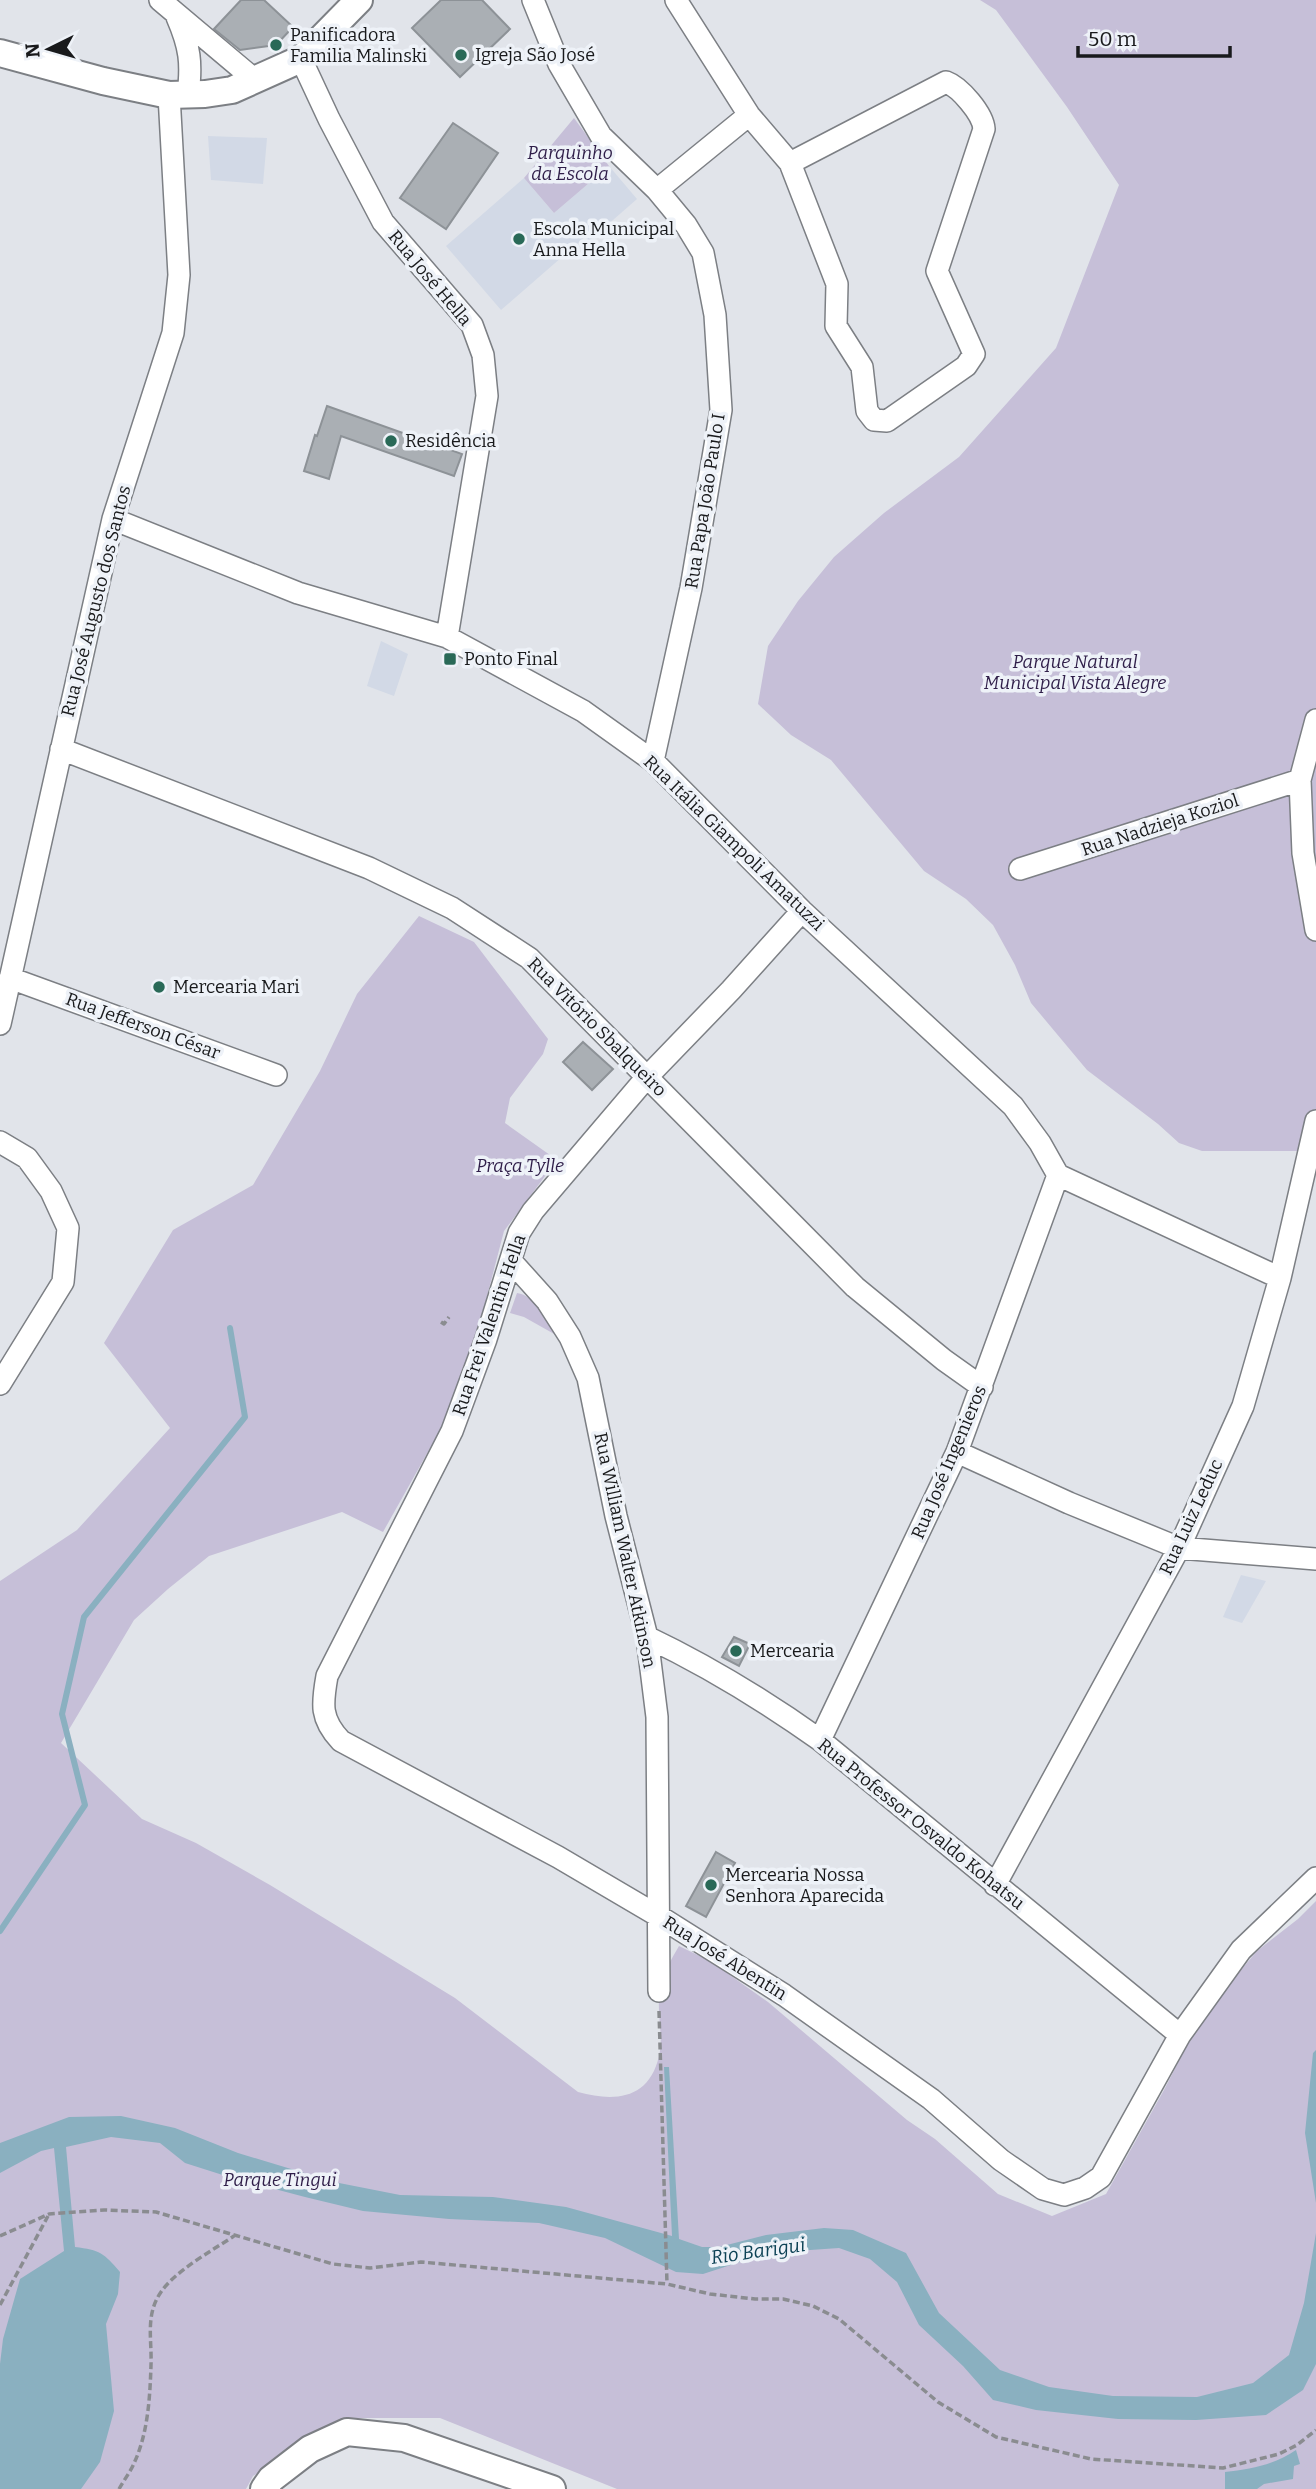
<svg xmlns="http://www.w3.org/2000/svg" width="1316" height="2489" font-family="Bitter,serif">
<style>
.built{fill:#d2d9e6}
.green{fill:#c6bfd8}
.water{fill:#8ab0c0}
.lines{fill:none;stroke-linecap:round;stroke-linejoin:round}
.stream{stroke:#8ab0c0;stroke-width:6}
.building{fill:#aaafb4;stroke:#8d9297;stroke-width:2}
.minor-casing{stroke:#7c7f84;stroke-width:24}
.tertiary-casing{stroke:#7c7f84;stroke-width:30}
.path{stroke:#8a8c90;stroke-width:3.5;stroke-dasharray:7 3.5;stroke-linecap:butt}
.minor{stroke:#fff;stroke-width:21}
.tertiary{stroke:#fff;stroke-width:26}
.poi-dot{fill:#296957;stroke:#eef2f8;stroke-width:2.5}
.labels{text-anchor:middle;dominant-baseline:central;stroke-width:7;stroke-linejoin:round;paint-order:stroke}
.poi-label{font-size:18px;fill:#191a1c;stroke:#eef2f8;text-anchor:start}
.park-label{font-size:18px;font-style:italic;fill:#2f1e49;stroke:#eef2f8}
.street-label{font-size:18px;fill:#191a1c;stroke:#eef2f8}
.water-label{font-size:19px;font-style:italic;fill:#0d4255;stroke:#eef2f8}
</style>
<rect width="100%" height="100%" fill="#e1e4ea"/>
<path class="built" d="M208,136L267,138L263,184L211,180Z
M609,166L637,199L589,241L585,237L501,310L446,246L524,178L554,213Z
M381,641L408,654L394,696L367,686Z
M1241,1575L1266,1581L1242,1623L1223,1617Z"/>
<path class="green" d="M980,0H1316V1151H1202L1179,1143L1158,1124L1087,1070L1031,1003L1015,965L993,925L966,899L924,871L831,760L791,735L758,704L768,646L798,601L834,557L884,513L959,457L1056,348L1119,185L1067,107L996,10Z
M574,118L609,166L554,213L524,178Z
M419,916L474,942L548,1039L543,1054L510,1098L505,1123L557,1160L504,1231L478,1331L443,1425L383,1532L342,1512L209,1556L168,1589L134,1620L61,1743L142,1819L196,1843L270,1885L455,1998L578,2092C614,2102 649,2100 659,2056C664,2035 656,2012 660,1991C662,1974 671,1960 679,1946L710,1961L768,2002L907,2120L935,2139L998,2194L1052,2216L1106,2194L1164,2090L1202,2016L1257,1951L1298,1919L1316,1901V2489H617L440,2418H346L253,2476L246,2489H0V1581L77,1530L170,1428L104,1343L173,1230L253,1185L320,1071L357,994Z
M517,1293C535,1295 546,1321 556,1335L524,1317L510,1313Z"/>
<path class="water" d="M1316,2050V2203L1305,2133L1313,2053Z
M664,2067H669L679,2239L702,2247H719L766,2235L824,2228L853,2230L906,2253L939,2313L1000,2370L1049,2387L1113,2396L1197,2397L1253,2383L1289,2355L1304,2303L1316,2233V2364L1303,2390L1266,2415L1196,2420L1118,2419L1036,2410L993,2400L963,2366L919,2325L897,2282L870,2259L839,2248L796,2251L746,2260L703,2274L676,2272L605,2238L539,2223L449,2219L363,2211L305,2197L229,2177L185,2163L160,2143L111,2137L66,2147L75,2247C100,2250 104,2253 120,2272L118,2294L106,2324L114,2411L100,2462L81,2489H0V2364L3,2339L20,2279L64,2251L54,2148L41,2151L0,2173V2143L69,2117L121,2116L175,2128L238,2153L334,2182L400,2195L493,2197L566,2207L672,2236Z
M1296,2450L1300,2464L1294,2466L1293,2479L1264,2484L1257,2489H1225V2472C1251,2469 1274,2465 1296,2450Z"/>
<g class="lines">
<path class="stream" d="M0,1931L85,1805L62,1714L84,1617L245,1417L230,1328"/>
</g>
<path class="building" d="M241,0H264L293,27L276,45L240,50L214,29Z
M441,0H482L510,29L460,77L412,28Z
M453,123L498,153L446,229L400,198Z
M327,406L462,454L454,476L341,436L329,479L304,471L315,435L317,436Z
M583,1042L613,1069L592,1090L563,1062Z
M734,1637L750,1644L739,1666L722,1657Z
M716,1852L735,1863L706,1917L686,1906Z"/>
<g class="lines">
<defs>
<path id="minor" d="M160,0L255,80
M533,0L559,64L601,136L657,190L686,225L703,253L715,315L721,410L691,588L653,761
M676,0L749,115L790,163L837,284L836,326L862,367L867,411L874,420L887,421L966,366L974,354L937,271L984,129C983,114 960,87 946,82L790,163
M177,17C190,47 192,63 188,95
M301,59L329,119L383,222L472,325L483,355L487,396L447,637
M657,190L749,115
M113,519L298,593L447,637L583,711L653,761L802,911L1013,1106L1040,1143L1058,1175L1280,1278
M1316,720L1300,780L1303,853L1316,930
M61,749L369,868L452,908L529,958L855,1287L944,1360L982,1387
M1020,869L1300,780
M802,911L731,990L647,1077L533,1211L519,1233L486,1339L452,1431L327,1676C322,1704 320,1719 341,1741L558,1857L660,1917L784,1995L931,2099L1001,2160L1043,2189L1064,2195L1085,2188L1101,2177L1180,2035L1241,1950L1316,1878
M10,978L276,1075
M0,1024L113,519L173,333L179,275L169,95
M0,1142L27,1158L51,1191L68,1228L63,1282L0,1384
M511,1261L547,1301L570,1337L588,1378L616,1516L647,1637L657,1717L659,1991
M957,1452L1069,1503L1179,1548L1316,1559
M647,1637C708,1666 765,1701 820,1740L1180,2035
M820,1740L957,1452L1058,1175
M995,1885L1179,1548L1243,1406L1280,1278L1316,1121"/>
<path id="tertiary" d="M0,53L103,81L169,95L205,94L232,90L301,59L359,0
M264,2489L271,2479L310,2449L347,2432L404,2438L552,2489"/>
</defs>
<use href="#minor" class="minor-casing"/>
<use href="#tertiary" class="tertiary-casing"/>
<path class="path" d="M441,1322L444,1324L449,1317
M659,2011L667,2284
M0,2236L49,2214L104,2210L156,2212L333,2264L370,2268L421,2262L667,2284L710,2294L755,2299H783L813,2306L839,2319L938,2402L996,2437L1091,2459L1223,2468L1279,2454L1297,2445L1316,2430
M0,2305L48,2216
M119,2489C124,2480 131,2471 135,2461C148,2432 150,2397 151,2365C152,2339 145,2315 161,2292C175,2271 213,2250 234,2236"/>
<use href="#minor" class="minor"/>
<use href="#tertiary" class="tertiary"/>
</g>
<g class="poi-dot">
<circle cx="276" cy="45" r="7"/>
<circle cx="461" cy="55" r="7"/>
<circle cx="519" cy="239" r="7"/>
<circle cx="391" cy="441" r="7"/>
<rect x="443" y="652" width="14" height="14" rx="3.5"/>
<circle cx="159" cy="987" r="7"/>
<circle cx="736" cy="1651" r="7"/>
<circle cx="711" cy="1885" r="7"/>
</g>
<g class="labels">
<g class="poi-label">
<text x="290" y="35">Panificadora<tspan x="290" dy="21">Familia Malinski</tspan></text>
<text x="475" y="55">Igreja São José</text>
<text x="533" y="229">Escola Municipal<tspan x="533" dy="21">Anna Hella</tspan></text>
<text x="405" y="441">Residência</text>
<text x="464" y="659">Ponto Final</text>
<text x="173" y="987">Mercearia Mari</text>
<text x="750" y="1651">Mercearia</text>
<text x="725" y="1875">Mercearia Nossa<tspan x="725" dy="21">Senhora Aparecida</tspan></text>
</g>
<g class="park-label">
<text x="570" y="153">Parquinho<tspan x="570" dy="21">da Escola</tspan></text>
<text x="1075" y="662">Parque Natural<tspan x="1075" dy="21">Municipal Vista Alegre</tspan></text>
<text x="520" y="1166">Praça Tylle</text>
<text x="280" y="2180">Parque Tingui</text>
</g>
<g class="street-label">
<text transform="translate(430 278) rotate(50)">Rua José Hella</text>
<text transform="translate(705 501) rotate(-81)">Rua Papa João Paulo I</text>
<text transform="translate(96 601) rotate(-76)">Rua José Augusto dos Santos</text>
<text transform="translate(1160 825) rotate(-18)">Rua Nadzieja Koziol</text>
<text transform="translate(734 843) rotate(44)">Rua Itália Giampoli Amatuzzi</text>
<text transform="translate(143 1026) rotate(20)">Rua Jefferson César</text>
<text transform="translate(597 1027) rotate(45)">Rua Vitório Sbalqueiro</text>
<text transform="translate(489 1325) rotate(-71)">Rua Frei Valentin Hella</text>
<text transform="translate(949 1462) rotate(-67)">Rua José Ingenieros</text>
<text transform="translate(1191 1517) rotate(-65)">Rua Luiz Leduc</text>
<text transform="translate(625 1550) rotate(78)">Rua William Walter Atkinson</text>
<text transform="translate(921 1824) rotate(39)">Rua Professor Osvaldo Kohatsu</text>
<text transform="translate(725 1958) rotate(32)">Rua José Abentin</text>
</g>
<g class="water-label">
<text transform="translate(758 2251) rotate(-8)">Rio Barigui</text>
</g>
</g>
<g transform="translate(49 49) rotate(265)" stroke="#eef2f8" stroke-width="5" paint-order="stroke">
<path d="M0-5L12 26L0 18L-12 26Z" fill="#191a1c"/>
<text y="-10" font-size="19" font-weight="bold" text-anchor="middle" fill="#191a1c">N</text>
</g>
<path d="M1078 46v10h152v-10" fill="none" stroke="#191a1c" stroke-width="3.5"/>
<text x="1088" y="46" font-size="21" fill="#191a1c" stroke="#eef2f8" stroke-width="5" paint-order="stroke">50 m</text>
</svg>
